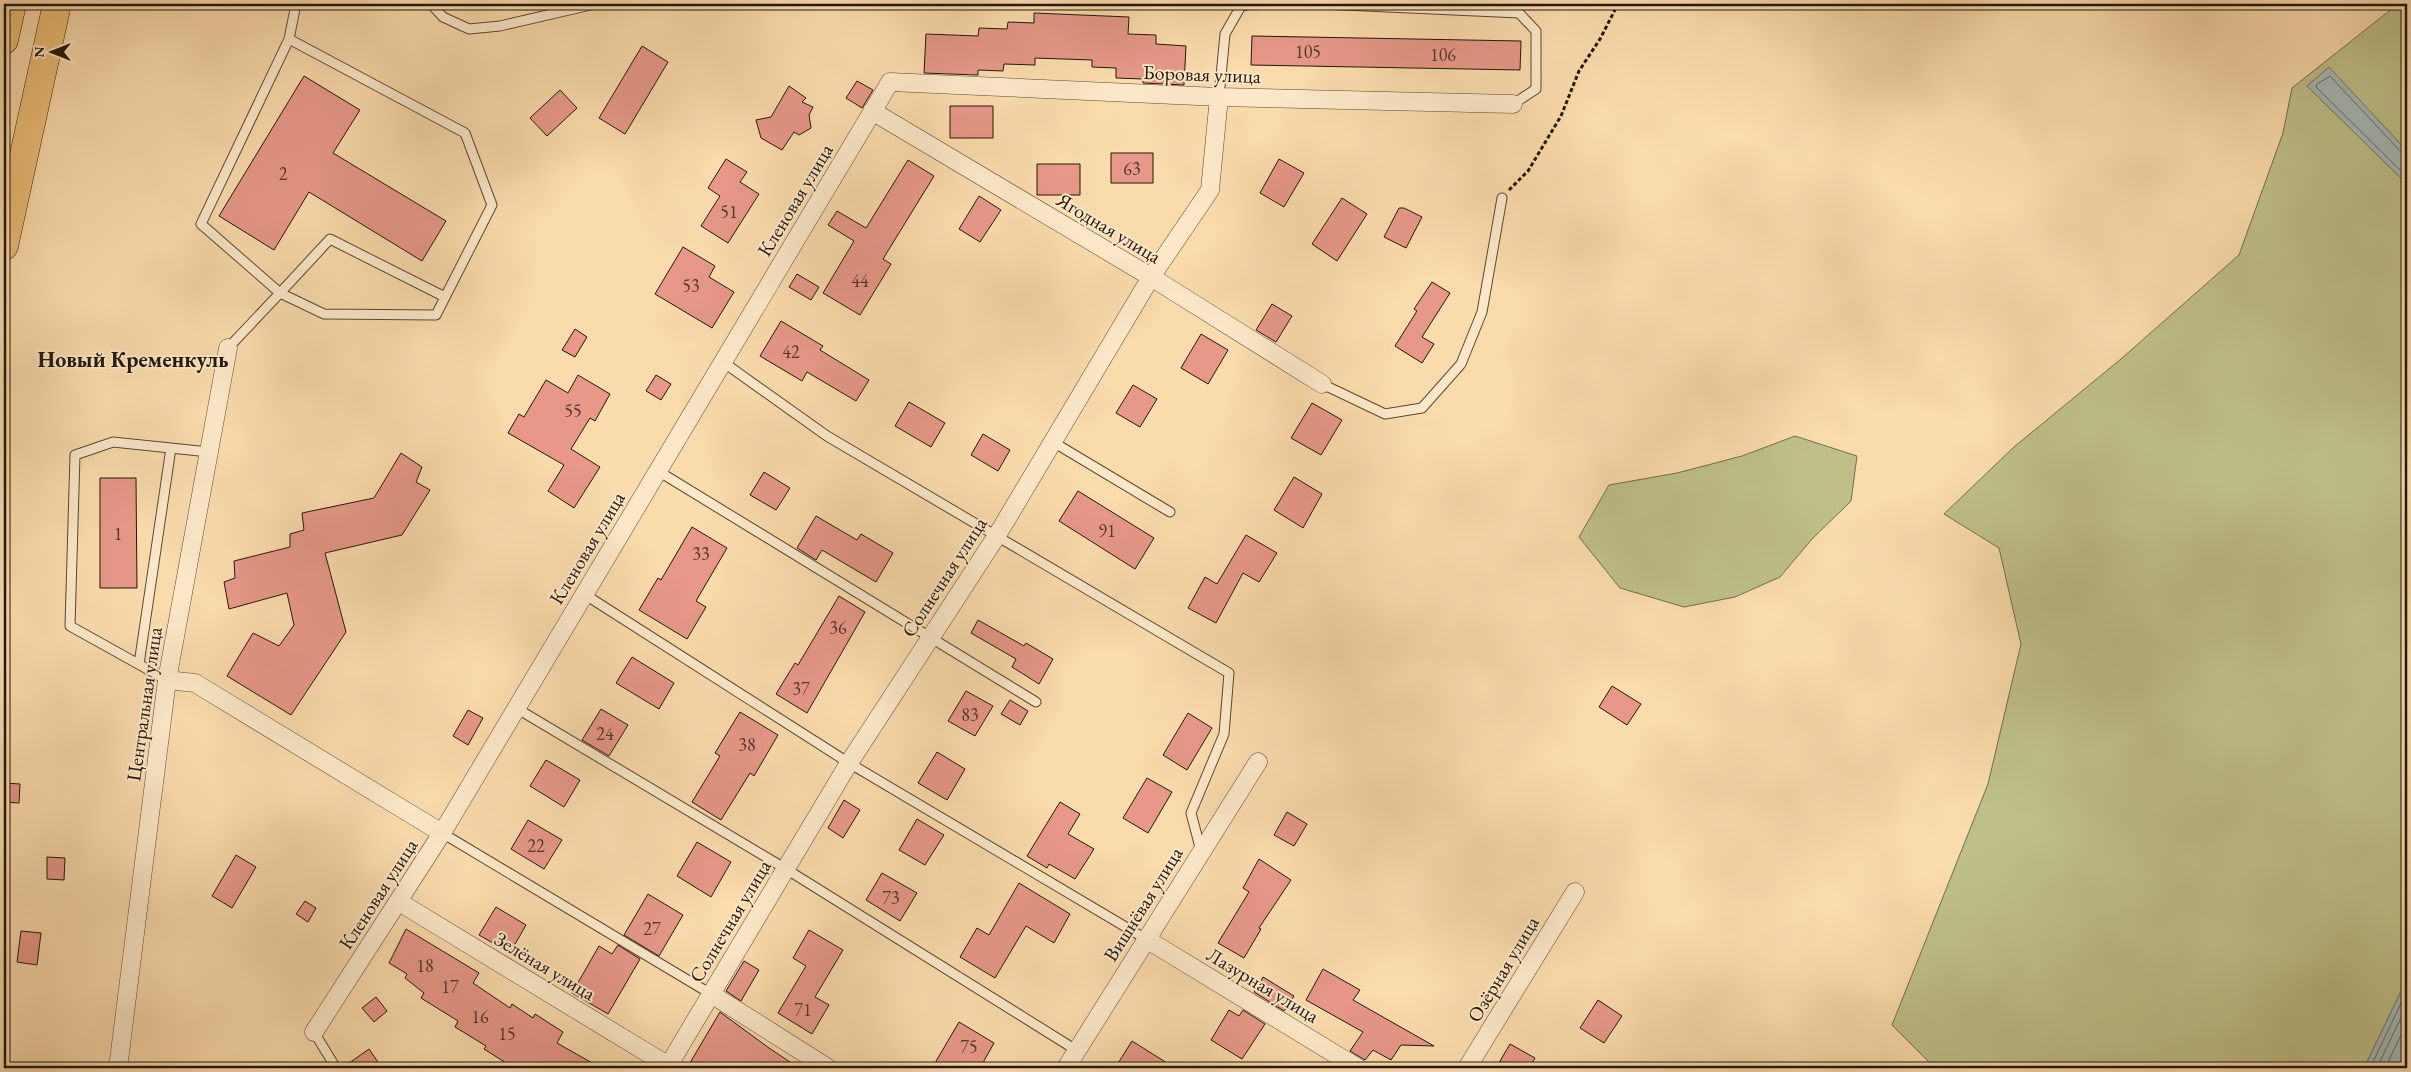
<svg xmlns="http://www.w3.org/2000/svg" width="2411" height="1072" font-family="'EB Garamond',serif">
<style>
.green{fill:#bfc089;stroke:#716c4a}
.water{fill:#a4b8b6;stroke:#707872}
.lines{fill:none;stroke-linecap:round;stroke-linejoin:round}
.shore{stroke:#646860;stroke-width:1}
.building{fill:#e79889;stroke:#23170b}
.lane-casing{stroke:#594833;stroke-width:11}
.street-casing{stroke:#594833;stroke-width:19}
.primary-casing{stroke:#23170b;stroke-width:29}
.path{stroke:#23170b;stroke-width:3;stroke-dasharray:4 2.5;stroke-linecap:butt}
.lane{stroke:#fce8c9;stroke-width:9}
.street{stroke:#fce8c9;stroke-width:18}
.primary{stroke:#edbe76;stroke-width:28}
.labels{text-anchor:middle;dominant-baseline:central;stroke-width:4;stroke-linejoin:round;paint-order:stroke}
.number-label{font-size:18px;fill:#54372a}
.street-label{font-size:20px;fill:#23170b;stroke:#fce8c9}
.quarter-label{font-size:22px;font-weight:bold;fill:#23170b;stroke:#fce8c9}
</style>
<rect width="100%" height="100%" fill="#fadbac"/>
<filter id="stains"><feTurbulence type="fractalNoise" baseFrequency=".004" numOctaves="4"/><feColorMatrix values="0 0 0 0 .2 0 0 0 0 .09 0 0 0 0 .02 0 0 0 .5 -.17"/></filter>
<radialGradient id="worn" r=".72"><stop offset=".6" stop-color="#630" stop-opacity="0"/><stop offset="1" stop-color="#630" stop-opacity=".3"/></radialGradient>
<path class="green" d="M2398,4H2407V151L2329,68L2307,86L2407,184V979L2364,1068H1935L1892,1025L1988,784L2021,644L1999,548L1944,514L2014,447L2121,359L2239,255L2283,133L2292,88Z
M1795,436L1857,456L1851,501L1812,539L1780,577L1735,597L1684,607L1620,588L1579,537L1609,485L1677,473L1742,456Z"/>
<path class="water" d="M2329,67L2407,151V184L2307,86Z
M2407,979V1068H2364Z"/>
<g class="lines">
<path class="shore" d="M2407,154L2402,153L2330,76L2316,85L2317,88L2407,177
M2370,1068L2407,991
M2377,1068L2407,1005
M2385,1068L2407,1023"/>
</g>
<path class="building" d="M1034,13L1129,17L1128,34L1156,35V44L1186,46L1184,85L1143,83V79L1116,78V68L1092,67V60L1035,58V65L1004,64L1003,71L978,70V75L924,73L926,34L978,36L979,28L1007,29L1008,22L1034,23Z
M1252,36L1521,41L1520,70L1251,65Z
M642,46L668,62L625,134L599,118Z
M304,76L360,110L333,153L446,221L422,261L309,192L274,250L219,216Z
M857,81L873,90L862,108L846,98Z
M789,86L806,98L802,102L813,107L809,115L811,128L799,135L794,132L782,150L761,138L756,120L771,117Z
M560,90L577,108L547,136L530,118Z
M950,106H993V138H950Z
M1111,153H1153V183H1111Z
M726,159L747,172L740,182L759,194L728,243L701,226L720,196L708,188Z
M1279,159L1304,173L1284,207L1260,193Z
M908,160L934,176L883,259L891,264L860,315L823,293L854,241L828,225L837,211L866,228Z
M1037,164H1080V195H1037Z
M979,196L1001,210L980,242L959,229Z
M1342,198L1367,214L1337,261L1312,244Z
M1399,208H1404L1422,217L1406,248L1384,237Z
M683,247L715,266L709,277L734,292L712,328L655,294Z
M797,274L819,287L811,300L789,287Z
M1432,282L1450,293L1422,337L1434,344L1422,363L1395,346L1417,311L1414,309Z
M1272,304L1292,316L1276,342L1256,330Z
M781,321L823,346L820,350L869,380L856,401L807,372L802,381L760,356Z
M575,329L587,337L575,357L562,350Z
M1201,334L1228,350L1208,384L1181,368Z
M578,375L610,394L595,421L590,418L571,449L600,467L574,508L548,491L564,465L508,433L519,414L524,417L546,380L568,393Z
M656,375L671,384L661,400L646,391Z
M1133,385L1157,399L1140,427L1116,413Z
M909,402L945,423L931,447L895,426Z
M1312,403L1342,420L1321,455L1291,438Z
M983,434L1010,450L998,471L971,455Z
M401,453L422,467L416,482L430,490L402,535L325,553L346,632L291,715L227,676L253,633L279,646L294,625L287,593L229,609L224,582L235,578L234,561L290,547V534L304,530L302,513L374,498Z
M764,472L790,488L776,510L750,495Z
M1294,477L1322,494L1303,528L1274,510Z
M100,478H136L137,588H100Z
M1078,491L1154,538L1135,569L1059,521Z
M816,516L857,540L861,534L893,553L876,582L822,550L816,560L797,548Z
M692,527L727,548L696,601L706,607L687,639L639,610L658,578L661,580Z
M1246,535L1277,553L1259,582L1243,573L1216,623L1188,608L1205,577L1217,584Z
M839,596L865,612L807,713L776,694L795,663L798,665Z
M978,620L1024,646L1026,643L1053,659L1039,684L1012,667L1016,659L971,633Z
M632,657L674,683L659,709L616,683Z
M1612,686L1641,704L1627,725L1599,707Z
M966,691L993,706L975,736L948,721Z
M1010,700L1028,711L1020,725L1001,714Z
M601,709L628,725L609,756L582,740Z
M468,710L483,718L468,745L453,736Z
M740,712L778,735L754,776L750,773L721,820L692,802L720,756L715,753Z
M1188,713L1212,728L1187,770L1163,755Z
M937,752L965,769L947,800L918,783Z
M546,760L580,780L564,807L530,786Z
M1147,778L1172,792L1148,833L1123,818Z
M4,783L20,784L19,803L4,802Z
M844,800L860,810L843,838L828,828Z
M1060,802L1080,814L1068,834L1094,849L1075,879L1049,864L1047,868L1027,856Z
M1287,812L1307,824L1294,846L1274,835Z
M917,819L944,835L925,865L899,850Z
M528,820L562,840L544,869L511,849Z
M697,842L731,862L711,897L677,876Z
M236,855L256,867L232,908L212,896Z
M47,857L65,858L64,880L47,879Z
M1259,859L1291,880L1259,928L1261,929L1244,958L1218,943L1249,892L1243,888Z
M882,873L917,893L900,921L866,900Z
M1019,883L1070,914L1054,943L1026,926L995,978L960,957L977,928L989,935Z
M648,894L683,915L659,956L624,935Z
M305,901L316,908L308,922L296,914Z
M496,907L526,925L510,953L479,935Z
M406,929L479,973L473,983L510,1008L512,1004L533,1018L535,1014L563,1032L557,1043L601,1068H514L484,1049L486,1046L455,1027L458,1021L421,998L424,993L405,978L407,974L389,963Z
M809,930L843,950L815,997L829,1005L812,1034L778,1013L806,966L793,958Z
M21,931L41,933L37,965L17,962Z
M618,945L640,959L608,1014L572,993L599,946L612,954Z
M744,961L759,970L741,1001L726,991Z
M1323,969L1360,990L1353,1000L1434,1046L1401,1045L1391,1060L1373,1050L1365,1060L1350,1051L1363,1032L1306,1000Z
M1263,977L1294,996L1284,1011L1254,992Z
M376,997L387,1011L374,1022L362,1008Z
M1598,1000L1622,1016L1604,1043L1580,1028Z
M1229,1010L1239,1016L1243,1010L1265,1024L1242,1059L1211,1040Z
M720,1012L769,1048L799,1068H687Z
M959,1022L994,1043L980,1068H932Z
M1132,1041L1175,1068H1115Z
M1510,1044L1535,1058L1529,1068H1496Z
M369,1049L382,1068H342Z"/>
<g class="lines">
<defs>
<path id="lane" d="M431,4L443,17L469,29L500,26L595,4
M1322,4L1519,13L1536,31V89L1513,104
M289,39L201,224L280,293L330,239L445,297
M1219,97L1225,34L1241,6L1251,4
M228,348L280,293L324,314L436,315L492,205L465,133L289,39L296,4
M723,362L827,436L1229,673L1224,734L1191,813L1201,851
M1322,384L1385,414L1422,408L1461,364L1482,312L1502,198
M1053,442L1170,512
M658,471L1036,702
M584,594L849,763L1146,939
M139,664L171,448
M167,680L70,626L75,455L113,442L209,452
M516,708L786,869L1076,1050
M442,833L711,994
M314,1032L336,1068"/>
<path id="street" d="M872,111L1151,277L1322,384
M167,680L195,683L442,833
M399,902L669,1066
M1146,939L1358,1068
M711,994L828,1068
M314,1032L442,833L890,82L1219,97L1513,104
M118,1068L167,680L228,348
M667,1068L849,763L996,537L1151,277L1210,190L1219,97
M1066,1068L1258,762
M1467,1068L1575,892"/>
<path id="primary" d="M4,40L12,4
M4,246L57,4"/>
</defs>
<use href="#lane" class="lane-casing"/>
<use href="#street" class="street-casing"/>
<use href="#primary" class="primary-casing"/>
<path class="path" d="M1509,190L1528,171L1561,116L1579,71L1600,39L1618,4"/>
<use href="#lane" class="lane"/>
<use href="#street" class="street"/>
<use href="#primary" class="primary"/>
</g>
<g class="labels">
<g class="number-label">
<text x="1308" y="51">105</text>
<text x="1443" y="54">106</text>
<text x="1132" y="168">63</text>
<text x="283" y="173">2</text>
<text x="729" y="211">51</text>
<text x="860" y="280">44</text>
<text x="691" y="285">53</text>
<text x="791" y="351">42</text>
<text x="573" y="410">55</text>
<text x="1107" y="530">91</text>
<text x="118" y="533">1</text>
<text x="701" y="553">33</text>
<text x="838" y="627">36</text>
<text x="801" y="688">37</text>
<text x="970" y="714">83</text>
<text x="605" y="733">24</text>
<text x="747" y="744">38</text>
<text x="536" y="845">22</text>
<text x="891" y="897">73</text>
<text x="652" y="928">27</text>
<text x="425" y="965">18</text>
<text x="450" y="986">17</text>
<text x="803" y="1009">71</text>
<text x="480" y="1016">16</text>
<text x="507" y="1033">15</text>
<text x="969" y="1046">75</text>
</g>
<g class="street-label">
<text transform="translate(1202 74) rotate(2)">Боровая улица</text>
<text transform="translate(795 200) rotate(-59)">Кленовая улица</text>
<text transform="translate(1109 228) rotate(31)">Ягодная улица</text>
<text transform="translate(587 548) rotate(-59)">Кленовая улица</text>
<text transform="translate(944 577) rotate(-57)">Солнечная улица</text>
<text transform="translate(144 704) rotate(-82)">Центральная улица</text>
<text transform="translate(378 894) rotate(-57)">Кленовая улица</text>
<text transform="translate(1143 904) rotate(-58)">Вишнёвая улица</text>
<text transform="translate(730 921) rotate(-59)">Солнечная улица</text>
<text transform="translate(545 966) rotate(31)">Зелёная улица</text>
<text transform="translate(1503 969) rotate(-59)">Озёрная улица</text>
<text transform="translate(1263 985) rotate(31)">Лазурная улица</text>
</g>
<g class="quarter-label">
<text x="133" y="359">Новый Кременкуль</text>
</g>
</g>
<rect width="2411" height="1072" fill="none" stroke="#fadbac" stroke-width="20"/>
<rect x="5" y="5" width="2401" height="1062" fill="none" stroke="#23170b" stroke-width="2.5"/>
<rect x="10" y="10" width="2391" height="1052" fill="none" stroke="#23170b"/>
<g transform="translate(52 52) rotate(270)" stroke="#fce8c9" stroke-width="4" paint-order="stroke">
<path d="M0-4L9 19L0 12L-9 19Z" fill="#23170b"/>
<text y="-8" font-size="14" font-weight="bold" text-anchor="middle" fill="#23170b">N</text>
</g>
<rect width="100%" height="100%" filter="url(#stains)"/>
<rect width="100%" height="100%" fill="url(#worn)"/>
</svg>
